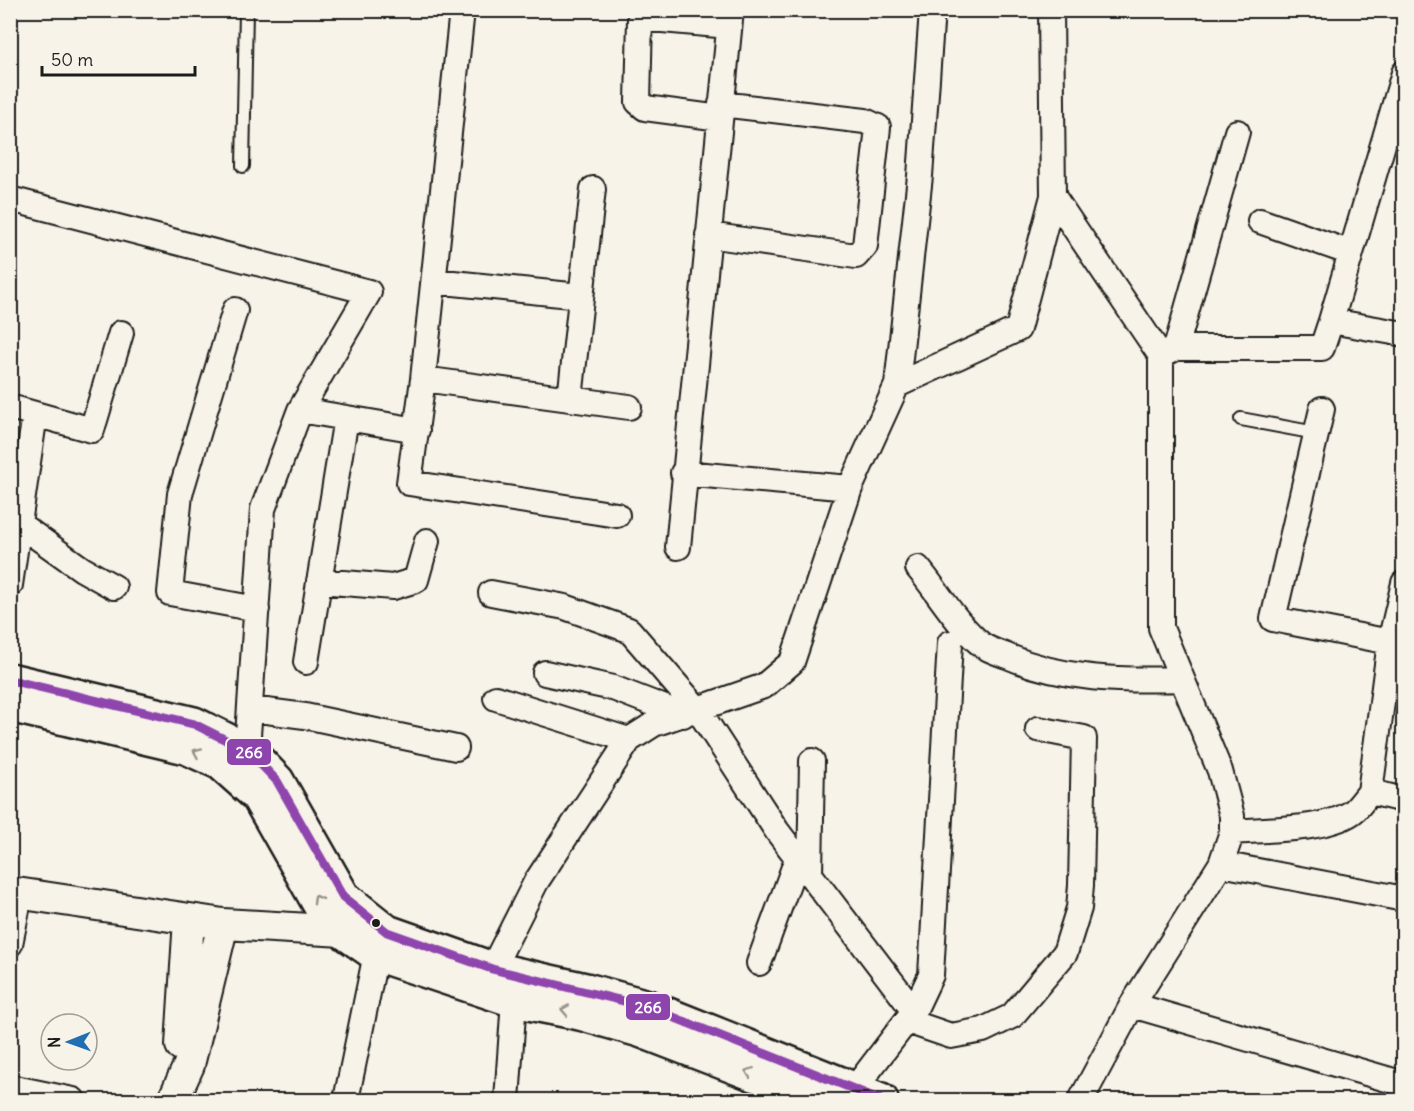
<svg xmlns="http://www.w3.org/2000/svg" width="1414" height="1111" font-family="Delius,sans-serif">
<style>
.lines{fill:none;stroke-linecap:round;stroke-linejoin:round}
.service-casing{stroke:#1c1c1c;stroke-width:16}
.minor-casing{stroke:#1c1c1c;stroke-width:28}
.tertiary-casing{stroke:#1c1c1c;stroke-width:34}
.primary-casing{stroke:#1c1c1c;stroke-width:38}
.service{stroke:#f7f3e8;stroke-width:12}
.minor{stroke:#f7f3e8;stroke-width:24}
.tertiary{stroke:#f7f3e8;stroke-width:30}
.primary{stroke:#f7f3e8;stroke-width:33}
.bus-1-casing{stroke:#f7f3e8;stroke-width:14}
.bus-1{stroke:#8e44ad;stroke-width:9}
.oneway{stroke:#94928c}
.bus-dot{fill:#1c1c1c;stroke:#f7f3e8;stroke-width:2}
.line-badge{stroke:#f7f3e8;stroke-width:2}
.badge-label{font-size:16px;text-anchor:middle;font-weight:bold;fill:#fff}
</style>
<rect width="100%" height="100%" fill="#f7f3e8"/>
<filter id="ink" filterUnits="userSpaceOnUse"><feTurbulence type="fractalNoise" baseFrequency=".0167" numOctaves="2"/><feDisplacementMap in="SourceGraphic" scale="12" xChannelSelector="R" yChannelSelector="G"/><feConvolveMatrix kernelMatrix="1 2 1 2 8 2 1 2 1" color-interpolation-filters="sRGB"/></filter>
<g filter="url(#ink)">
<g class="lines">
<defs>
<path id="service" d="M243,166L246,10
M1241,419L1316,433"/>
<path id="minor" d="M462,10L423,379L409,483L617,515
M1051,10L1053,196L1161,356V628L1220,771L1232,816V832L1221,864L1132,1005L1081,1100
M720,118L645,108L638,102L640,18L729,26
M10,199L369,292L300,410L263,509L246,766
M1260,221L1351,253
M708,235L856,256L865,246L878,127L865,121L721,104
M434,281L580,296
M235,310L180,494L170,593L257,609
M1331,321L1404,73
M1176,348L1237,132
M1161,356L1176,348H1322L1331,321L1404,334
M423,379L629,407
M897,385L1018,329L1053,196
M570,399L593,189
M10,407L92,430L121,333
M1322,409L1273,619L1390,642
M300,410L417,430
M683,473L850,488
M19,524L82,569L114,587
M678,547L731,10
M918,568C939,593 956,624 982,645C989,650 999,653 1007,656C1063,680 1122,681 1182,679
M319,581L393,587L416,580L427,541
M10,585L35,414
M491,593L565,607L629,630L699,711L777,831L914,1011
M306,662L346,418
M545,673L613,688L683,715
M496,698L629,740
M251,709L305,716L456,748
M1370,792L1404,800
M1232,832C1263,829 1331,831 1355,810C1360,805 1365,798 1370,792L1390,642L1404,583
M1221,864L1404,899
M810,875L812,761
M10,944L20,895
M759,963L797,859
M492,969L536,882L629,740L654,724L764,686L792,662L850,488L897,385L920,176L932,10
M1132,1005L1404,1084
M907,1021L951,1036L983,1030L1012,1016L1065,953L1079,908L1081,885L1084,738L1038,729
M10,1087L73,1100
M346,1100L376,954
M507,1100L514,1000
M846,1100L914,1011L931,975L950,643"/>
<path id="tertiary" d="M10,892L223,924L343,931L357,924
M181,1045L189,919
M173,1100L189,1065L223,924"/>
<path id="primary" d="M10,680L194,724L248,751L277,781L343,897L387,932L492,969L586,990L648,1007L881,1100
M10,705L186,747L221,763L258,796L324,912L343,931L376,954L514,1000L580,1013L640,1030L819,1099"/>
</defs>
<use href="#service" class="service-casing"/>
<use href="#minor" class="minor-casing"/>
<use href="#tertiary" class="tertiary-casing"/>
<use href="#primary" class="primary-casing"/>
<use href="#service" class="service"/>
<use href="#minor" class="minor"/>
<use href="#tertiary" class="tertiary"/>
<use href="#primary" class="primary"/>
<defs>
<path id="bus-1" d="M10,680L194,724L248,751L277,781L343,897L387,932L492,969L648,1007L881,1100"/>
</defs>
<use href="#bus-1" class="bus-1-casing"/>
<use href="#bus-1" class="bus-1"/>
</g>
<defs><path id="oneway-chevron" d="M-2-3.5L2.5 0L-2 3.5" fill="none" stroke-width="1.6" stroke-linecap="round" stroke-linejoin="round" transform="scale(1.5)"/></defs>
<g class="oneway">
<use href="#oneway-chevron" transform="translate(197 752) rotate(-156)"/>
<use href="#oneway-chevron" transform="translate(317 899) rotate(-120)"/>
<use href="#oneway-chevron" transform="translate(565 1010) rotate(-169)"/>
<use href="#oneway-chevron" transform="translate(749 1072) rotate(-159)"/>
</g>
</g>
<circle class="bus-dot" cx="376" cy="923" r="5"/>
<g class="line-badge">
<rect x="226" y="738" width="46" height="28" rx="6" fill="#8e44ad"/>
<rect x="625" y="993" width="46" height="28" rx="6" fill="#8e44ad"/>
</g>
<g class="badge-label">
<text x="249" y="758">266</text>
<text x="648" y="1013">266</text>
</g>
<rect width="1414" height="1111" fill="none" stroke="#f7f3e8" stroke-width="36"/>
<rect x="18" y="18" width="1378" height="1075" fill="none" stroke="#1c1c1c" stroke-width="2" filter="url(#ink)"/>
<g transform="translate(69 1042) rotate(269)"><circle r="28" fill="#f7f3e8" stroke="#9f9d96" stroke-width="1.5"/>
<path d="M0-4.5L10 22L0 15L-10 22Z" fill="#1f6fb2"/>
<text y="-9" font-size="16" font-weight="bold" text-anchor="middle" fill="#1c1c1c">N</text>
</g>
<path d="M42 66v9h153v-9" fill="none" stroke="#1c1c1c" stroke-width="3"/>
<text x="51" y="66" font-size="18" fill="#1c1c1c" stroke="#f7f3e8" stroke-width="4.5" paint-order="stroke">50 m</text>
</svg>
